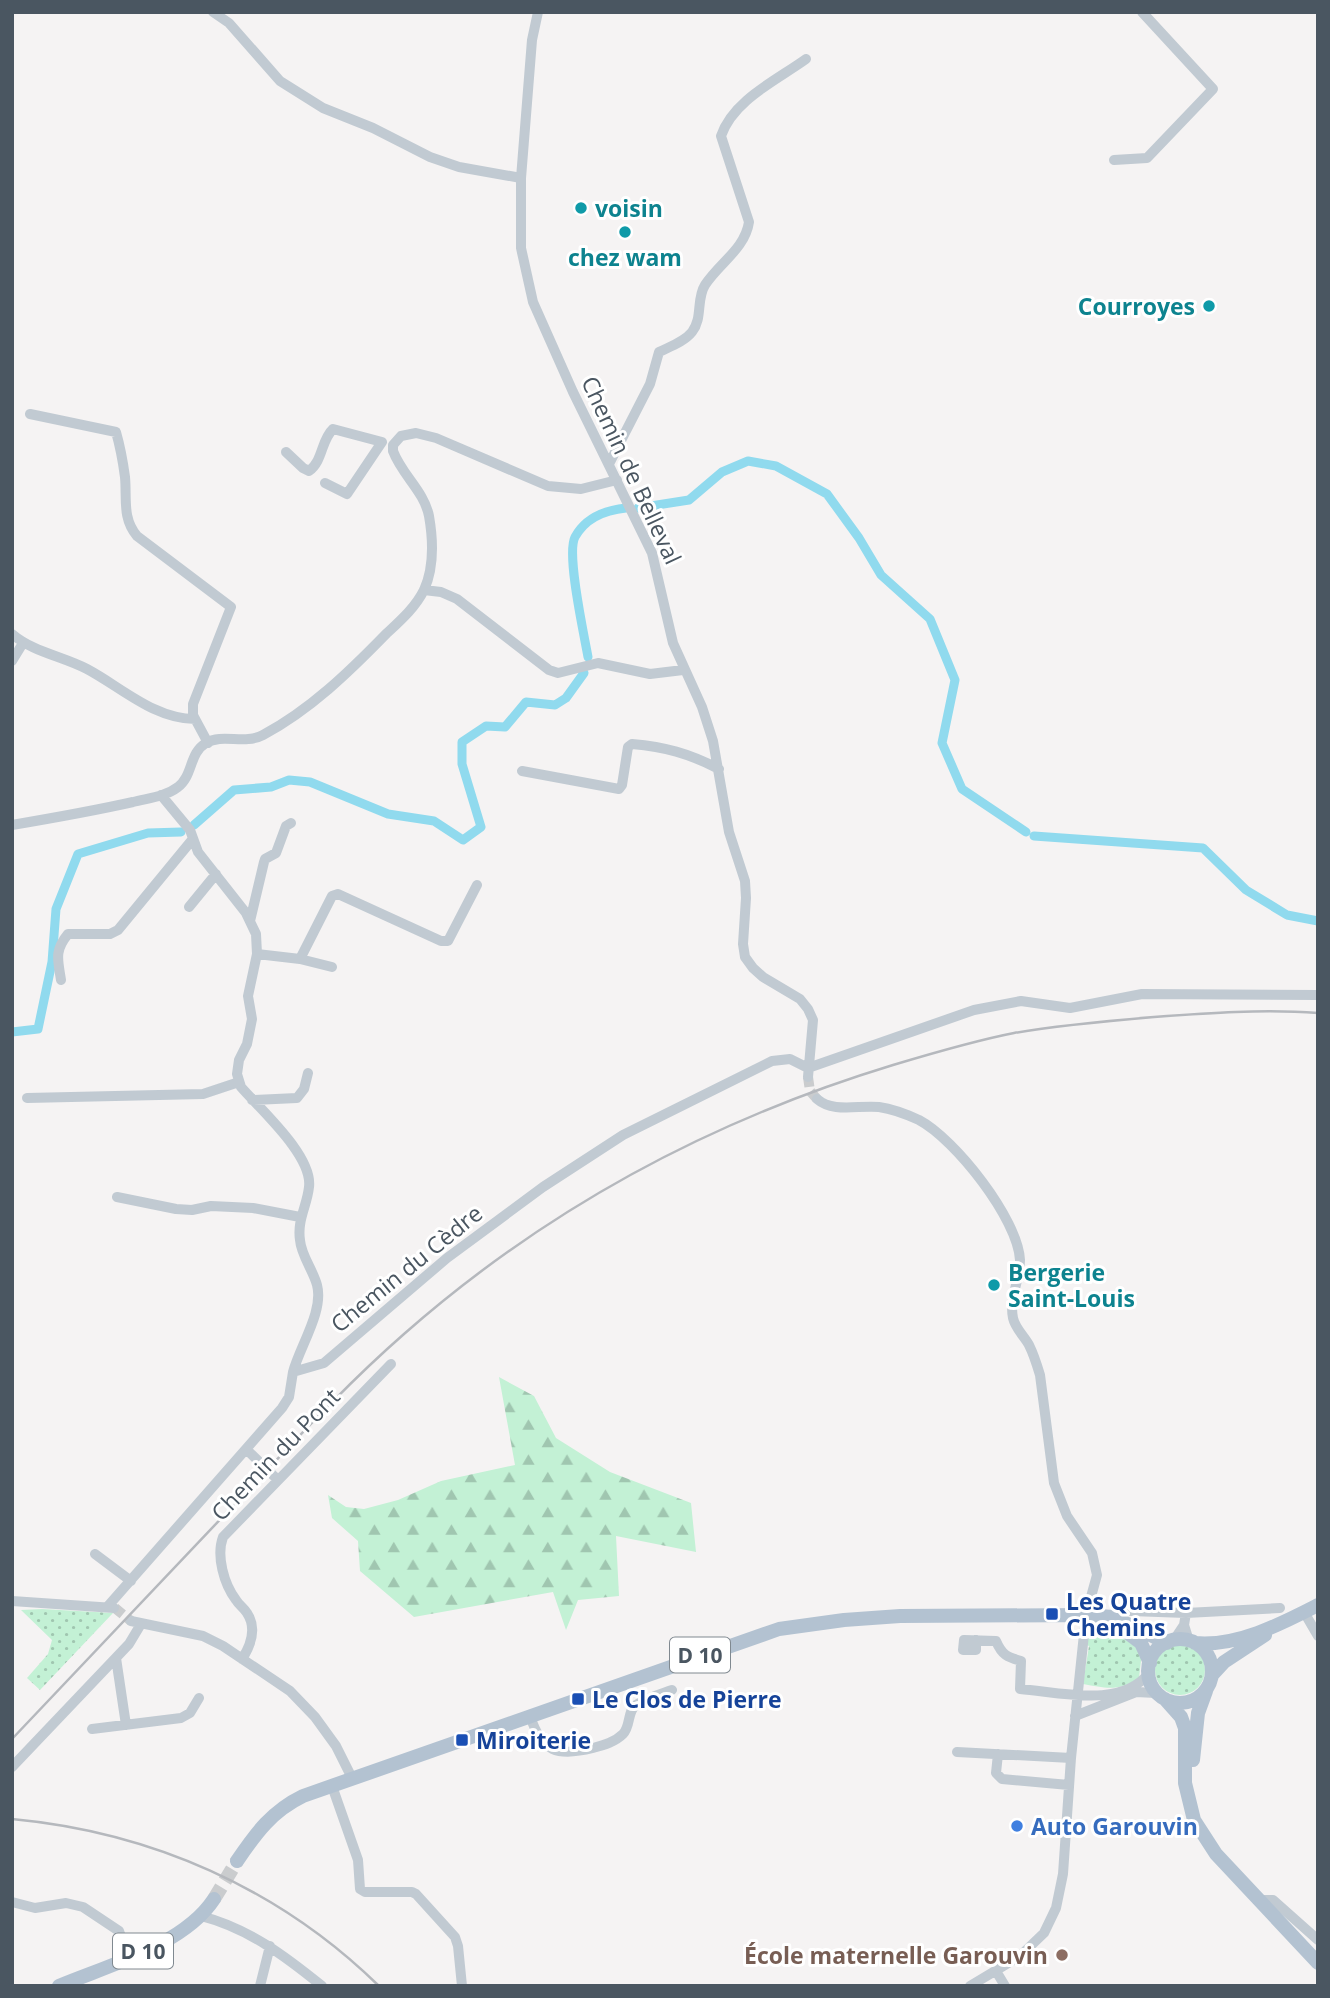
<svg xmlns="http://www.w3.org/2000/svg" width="1330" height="1998" font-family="'Open Sans',sans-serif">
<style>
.grass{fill:url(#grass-dots)}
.forest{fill:url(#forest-firs)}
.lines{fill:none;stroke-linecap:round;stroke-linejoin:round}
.canal{stroke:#90daee;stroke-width:9}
.minor-tunnel{stroke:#caccce;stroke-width:10;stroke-dasharray:10 5;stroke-linecap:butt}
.major-tunnel{stroke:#caccce;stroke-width:14;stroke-dasharray:14 7;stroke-linecap:butt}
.minor{stroke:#c1cad2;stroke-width:10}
.major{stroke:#b3c2d1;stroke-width:14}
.rail{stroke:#b5b8bd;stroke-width:2.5}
.culture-dot{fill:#0f9aa8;stroke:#fff;stroke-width:2.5}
.transit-dot{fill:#1a4fb4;stroke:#fff;stroke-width:2.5}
.shop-dot{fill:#3f7fe0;stroke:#fff;stroke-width:2.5}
.education-dot{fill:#8d6e63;stroke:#fff;stroke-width:2.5}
.labels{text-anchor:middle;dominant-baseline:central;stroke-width:6;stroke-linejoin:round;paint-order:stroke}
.shield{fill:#fff;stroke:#808990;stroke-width:2}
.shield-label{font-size:21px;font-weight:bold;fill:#4a5661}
.culture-label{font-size:23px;font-weight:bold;fill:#0d838f;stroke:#fff;text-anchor:start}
.street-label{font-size:23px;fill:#4a5661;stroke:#fff}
.transit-label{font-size:23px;font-weight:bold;fill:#164399;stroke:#fff;text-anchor:start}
.shop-label{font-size:23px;font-weight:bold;fill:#366cbe;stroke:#fff;text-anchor:start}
.education-label{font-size:23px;font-weight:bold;fill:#785e54;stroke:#fff;text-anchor:end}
</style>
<defs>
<pattern id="grass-dots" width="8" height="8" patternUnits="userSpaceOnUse" patternTransform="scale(1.75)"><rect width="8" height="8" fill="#c3f1d5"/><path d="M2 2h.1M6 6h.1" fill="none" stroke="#a0c6b0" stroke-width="1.8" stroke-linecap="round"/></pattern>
<pattern id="forest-firs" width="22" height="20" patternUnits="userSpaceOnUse" patternTransform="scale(1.75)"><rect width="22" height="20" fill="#c3f1d5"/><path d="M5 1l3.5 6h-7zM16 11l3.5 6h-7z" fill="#a0c6b0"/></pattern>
</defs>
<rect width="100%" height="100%" fill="#f5f3f3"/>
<path class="grass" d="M42,1609L113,1613L40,1690L27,1678L48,1654L52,1640L21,1610Z
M1088,1625C1111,1628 1124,1638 1142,1652L1139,1678C1118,1692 1106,1688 1083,1684L1089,1646L1087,1645Z
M1155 1670a25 25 0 1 1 50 0a25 25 0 1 1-50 0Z"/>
<path class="forest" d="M499,1377L534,1396L556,1438L610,1472L691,1503L696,1552L616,1536L619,1596L578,1600L566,1630L553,1592L414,1617L360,1571L358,1541L332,1518L328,1495L346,1507L364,1509L398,1500L441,1481L515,1465Z"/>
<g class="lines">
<path class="canal" d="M638,508L689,500L722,472L748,461L776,466L827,494L859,538L881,575L930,619L955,680L942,743L962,789L1026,832
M588,657C584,634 566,554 575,537C586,517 606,510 626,508
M194,825L234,790L271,787L289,780L310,782L388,814L434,821L463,840L481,827L462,764V742L486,726L505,727L526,702L555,705L566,698L584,673
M1034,836L1203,848L1246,890L1287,915L1318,921
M12,1032L38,1029L52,962L56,909L78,854L148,833L181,832"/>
<path class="minor-tunnel" d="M808,1077L810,1091L817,1099
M115,1608L131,1621"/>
<path class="major-tunnel" d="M214,1899L237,1861"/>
<path class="minor" d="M213,12L229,23L280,81L323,108L373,128L430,157L459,167L521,178
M538,12L532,40L521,178V248L533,302L573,392L652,553L673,643L702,707L713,741L729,832L745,881L746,898L743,944L745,957L753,968L763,977L800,999L808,1009L813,1020L808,1077
M1114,160L1147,158L1213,89L1142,12
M30,414L116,432C120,446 123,462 125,477C127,499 122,518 137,536L231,607L193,704V715L208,743
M286,452L303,468L309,471C323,461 321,440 333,429L382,442L347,494L325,483
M609,464L650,384L659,352C669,347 684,342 692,332C703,318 696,299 705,285C719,263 745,249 749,222L721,136C733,100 777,80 806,59
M424,590L441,592L457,599L549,670L558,673L598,663L650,674L683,670
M12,634C33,652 62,656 87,669C121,687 154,719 195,719
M12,661L23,643
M522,771L619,789L622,785L628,747L632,744C665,747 688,753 719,769
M161,795L190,830L198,852L246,913L256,934L257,954L248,996L252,1019L247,1044L239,1060L237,1074L241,1087C261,1110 313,1156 309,1187C307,1206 297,1220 300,1240C301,1255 313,1270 317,1285C324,1311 300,1346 293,1372
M12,825C53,818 93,811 133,802C148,798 165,797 178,787C193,776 189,753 206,743C223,733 244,745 263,735C310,710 349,672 386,634C400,621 415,608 424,590C434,568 433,539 429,516C424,491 402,475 393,451V445L401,436L416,433L436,438L548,486L581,489L617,480
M189,907L216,874
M250,921L264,862L265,859L276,853L286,826L291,823
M257,954L300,959L332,896L338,894L441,941H448L477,885
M300,959L332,967
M61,980C58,960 54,951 68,934H110L118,930L192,840
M27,1098L203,1094L239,1082
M817,1099C833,1113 858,1105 879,1107C893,1109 906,1114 919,1120C955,1139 1018,1219 1020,1260C1020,1279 1009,1299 1013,1318C1015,1328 1024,1336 1029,1345C1034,1355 1037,1365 1040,1375L1054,1483L1067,1516L1092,1553L1097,1575L1086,1615L1071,1758L1063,1874L1056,1908L1044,1933L1020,1956L970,1986
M252,1100L297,1098L304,1089L308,1073
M117,1197L176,1209L192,1210L211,1206L253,1208L300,1217
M247,1450L277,1479
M95,1554L131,1581
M12,1601L114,1608
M108,1606L282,1408L289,1397L293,1372L324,1363L447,1258L543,1187L623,1135L772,1061L790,1059L808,1068L974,1010L1021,1001L1070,1008L1142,994L1318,995
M1131,1611L1186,1613L1184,1625
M1304,1612L1318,1636
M1186,1613L1280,1608
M131,1621L203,1636L223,1646L290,1691L315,1717L336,1746L352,1778
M976,1640V1650H963L964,1640L996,1641C1002,1655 1007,1657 1021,1661L1020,1689C1060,1692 1121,1709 1149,1673
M1174,1640L1184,1625L1189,1641
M116,1658L126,1725
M242,1659C251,1645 257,1628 247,1613C244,1608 239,1605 236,1600C224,1584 216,1556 223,1537L391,1364
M530,1716C542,1752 557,1757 593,1748C604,1745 615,1742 623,1734C631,1726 627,1711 636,1705C646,1698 661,1694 672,1690
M1075,1716L1136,1692L1156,1693
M92,1729L181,1718L190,1713L199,1698
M957,1752L1071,1758
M998,1754L996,1773L1002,1779L1069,1785
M12,1767L129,1644L141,1624
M332,1786L358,1860L360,1889L365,1892H412L416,1894L455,1937L458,1946L462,1986
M1259,1900H1273L1318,1940
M12,1902L35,1908L66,1903L83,1907L119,1931L128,1957
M201,1916C248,1928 285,1956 322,1986
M996,1971L1005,1986
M260,1986L270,1946"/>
<path class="major" d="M1121,1628L1141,1643L1150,1663
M1148 1671a32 32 0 1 1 64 0a32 32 0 1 1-64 0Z
M1195,1643C1237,1647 1281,1624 1318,1605
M1212,1675L1224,1662L1265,1635
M1165,1699L1181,1717L1185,1728V1783L1194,1820L1216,1854L1318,1963
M1193,1760L1198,1713L1206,1691
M237,1861C256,1833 272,1811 303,1796L779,1629L844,1620L900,1616L1086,1615L1113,1617L1167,1643
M59,1986C109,1965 184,1945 214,1899"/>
<path class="rail" d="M12,1739C91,1655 170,1572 249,1489C299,1436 349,1382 404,1334C546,1209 712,1120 893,1065C933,1053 973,1041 1014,1033C1060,1025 1107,1021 1154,1017C1208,1013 1263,1009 1318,1013
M12,1819C151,1832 279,1888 379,1986"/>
</g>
<g class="culture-dot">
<circle cx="581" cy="208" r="7"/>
<circle cx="625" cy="232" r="7"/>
<circle cx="1209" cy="306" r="7"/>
<circle cx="994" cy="1285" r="7"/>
</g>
<g class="transit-dot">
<rect x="1045" y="1607" width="14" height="14" rx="3.5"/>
<rect x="571" y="1692" width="14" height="14" rx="3.5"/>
<rect x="455" y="1733" width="14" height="14" rx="3.5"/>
</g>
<circle class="shop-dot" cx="1017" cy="1826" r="7"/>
<circle class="education-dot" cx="1062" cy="1955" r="7"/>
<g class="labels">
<g class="shield">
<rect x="670" y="1637.5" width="60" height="35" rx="5"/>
<rect x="113" y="1933.5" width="60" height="35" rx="5"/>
</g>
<g class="shield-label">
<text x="700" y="1655">D 10</text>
<text x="143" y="1951">D 10</text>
</g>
<g class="culture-label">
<text x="595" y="208">voisin</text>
<text x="625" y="257" text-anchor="middle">chez wam</text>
<text x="1195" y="306" text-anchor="end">Courroyes</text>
<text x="1008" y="1272">Bergerie<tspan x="1008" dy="26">Saint-Louis</tspan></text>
</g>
<g class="street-label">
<text transform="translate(632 470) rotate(65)">Chemin de Belleval</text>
<text transform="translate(406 1268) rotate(-39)">Chemin du Cèdre</text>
<text transform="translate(275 1454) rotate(-46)">Chemin du Pont</text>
</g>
<g class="transit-label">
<text x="1066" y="1601">Les Quatre<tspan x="1066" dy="26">Chemins</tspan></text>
<text x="592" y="1699">Le Clos de Pierre</text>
<text x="476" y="1740">Miroiterie</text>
</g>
<g class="shop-label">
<text x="1031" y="1826">Auto Garouvin</text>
</g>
<g class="education-label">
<text x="1048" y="1955">École maternelle Garouvin</text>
</g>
</g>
<rect width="1330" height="1998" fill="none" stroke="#4a5661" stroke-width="28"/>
</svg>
